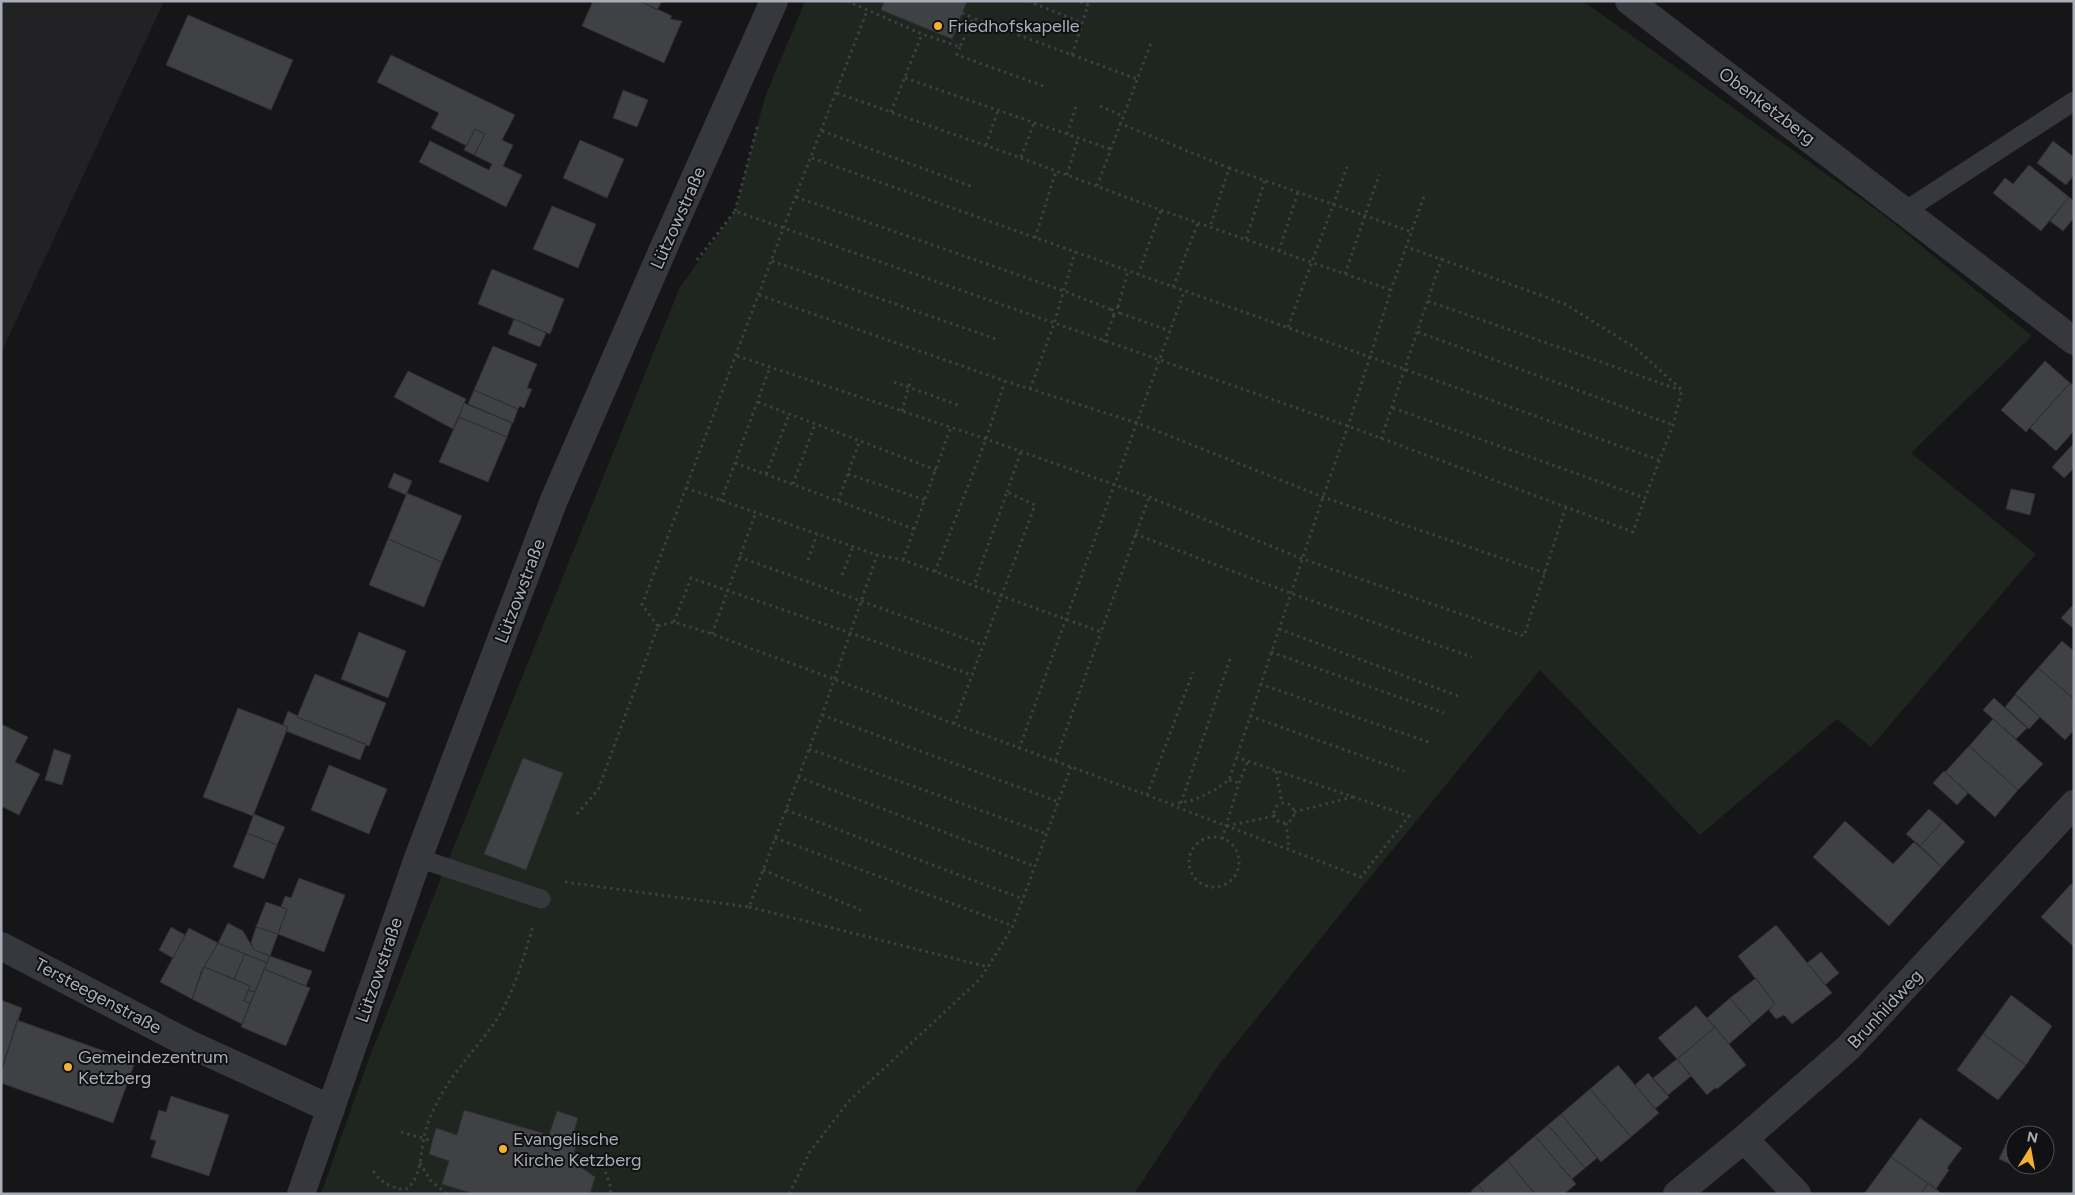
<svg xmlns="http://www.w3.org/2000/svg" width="2075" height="1195" font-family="Figtree,sans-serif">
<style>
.built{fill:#222225}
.green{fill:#1e261f}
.building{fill:#404145;stroke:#303034}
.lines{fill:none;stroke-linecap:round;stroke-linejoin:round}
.path{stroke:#3d3f44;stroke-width:3;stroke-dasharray:2.5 4;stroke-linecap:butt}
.lane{stroke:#37383d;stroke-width:19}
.street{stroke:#37383d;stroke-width:28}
.poi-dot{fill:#f2b134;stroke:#111113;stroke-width:2}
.labels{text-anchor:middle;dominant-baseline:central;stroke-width:4;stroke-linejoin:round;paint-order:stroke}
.poi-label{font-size:18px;fill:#a8adb8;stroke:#111113;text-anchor:start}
.street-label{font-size:18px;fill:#a8adb8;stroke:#111113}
</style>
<rect width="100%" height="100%" fill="#161618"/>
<path class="built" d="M1,1H164L1,353Z"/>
<path class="green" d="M805,1H1583L1881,213L2032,336L1911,453L2036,554L1871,747L1837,719L1700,835L1540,670L1363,886L1218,1066L1134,1194H321L368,1061L439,883L680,287L735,211L765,97Z"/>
<path class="building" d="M593,1H640L672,16L670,19L682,21L664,63L582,26Z
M640,1H662L657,10Z
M884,1H967L952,39L881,10Z
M188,15L293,60L271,110L166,65Z
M391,55L515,115L502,140L513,145L503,166L522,175L506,207L419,162L430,141L489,170L492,164L474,155L485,134L475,129L467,146L431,128L439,113L377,82Z
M623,90L648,100L637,127L613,118Z
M475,129L485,134L474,155L464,150Z
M580,140L624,159L607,198L563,178Z
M2053,141L2074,157V175L2066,185L2037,163Z
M2029,165L2069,197L2041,231L1993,193L2005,178L2013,184Z
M2069,197L2074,201V218L2063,231L2050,221Z
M552,206L596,224L578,268L533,249Z
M492,269L564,299L550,334L478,304Z
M514,319L546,333L540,347L508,334Z
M493,346L537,364L527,388L532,389L524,408L520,406L518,409L474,390Z
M2045,361L2070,383L2026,432L2001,410Z
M408,371L466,399L453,429L394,397Z
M2070,383L2074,386V431L2056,451L2030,428Z
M474,390L518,409L513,423L468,404Z
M464,403L512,423L507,437L459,417Z
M459,417L507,437L488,482L439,462Z
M2074,443V468L2064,478L2052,467Z
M394,473L412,481L406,495L388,487Z
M2011,489L2035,494L2030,515L2006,509Z
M407,493L462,516L442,562L388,539Z
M388,539L442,562L424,607L369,585Z
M2072,606L2074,607V629L2061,618Z
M359,632L406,651L388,698L341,679Z
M2062,641L2074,651V699L2038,668Z
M2038,668L2074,699V730L2065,740L2015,694Z
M315,674L386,703L369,746L297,717Z
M2015,695L2040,717L2029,729L2005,707Z
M1994,698L2027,728L2016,739L1983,710Z
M238,708L288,727L253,816L203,797Z
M288,711L298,716L297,717L366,744L360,760L286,731L288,727L283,725Z
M1993,719L2043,764L2018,790L1969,746Z
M1,724L28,737L15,762L40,774L19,815L1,806Z
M1969,746L2018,790L1995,817L1945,772Z
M54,749L71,755L62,785L45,780Z
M523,758L563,773L526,870L484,854Z
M329,765L387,789L369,834L311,810Z
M1944,771L1968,793L1957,805L1933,783Z
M1929,809L1943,821L1920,846L1906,834Z
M254,814L285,827L277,845L247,833Z
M1845,821L1893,864L1914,842L1942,867L1889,926L1813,857Z
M1943,821L1965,842L1942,867L1920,846Z
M247,833L277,845L264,879L233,867Z
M299,878L345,895L324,952L278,934L287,909L281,907L285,896L291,898Z
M2071,884L2074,886V947L2041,917Z
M266,902L287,909L278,934L256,927Z
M228,923L243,931L254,950L270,956L267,963L218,943Z
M1776,925L1832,993L1792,1024L1784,1015L1776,1019L1769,1010L1775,1004L1738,956Z
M171,927L185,935L173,958L159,950Z
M256,927L278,934L270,956L254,950L251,943Z
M189,928L218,943L201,972L192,999L160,982Z
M218,943L245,954L234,979L204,967Z
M1821,952L1839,973L1825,985L1807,963Z
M245,954L267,963L255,992L248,990L250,986L234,979Z
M270,956L312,971L306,986L264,969Z
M204,967L250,986L244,1001L250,1003L242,1024L192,999Z
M264,969L310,988L286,1046L241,1027Z
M1756,978L1775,1004L1752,1024L1730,998Z
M248,990L255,992L250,1003L244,1001Z
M2011,995L2052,1026L2026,1065L1983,1034Z
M1730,998L1752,1024L1729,1044L1707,1018Z
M1,1000L22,1008L1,1072Z
M1696,1006L1715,1027L1677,1059L1658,1038Z
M17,1020L135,1062L113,1123L1,1083V1072Z
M1715,1027L1746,1065L1717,1089L1715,1088L1707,1095L1677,1059Z
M1983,1034L2026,1065L1998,1100L1957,1070Z
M1677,1059L1691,1076L1668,1095L1653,1078Z
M1618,1065L1659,1113L1631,1137L1590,1089Z
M1648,1073L1669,1097L1655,1109L1635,1085Z
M1590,1089L1631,1137L1601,1162L1561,1114Z
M171,1096L229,1115L209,1176L151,1157L156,1141L150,1139L159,1110L166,1112Z
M464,1110L549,1135L557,1111L578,1118L571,1141L577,1143L571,1163L579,1166L595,1177L590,1194H474L442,1184L449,1161L429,1154L436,1128L457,1135Z
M1561,1114L1597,1158L1585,1168L1548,1125Z
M1920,1118L1962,1148L1947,1168L1949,1170L1936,1189L1891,1157Z
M1548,1125L1585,1168L1572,1179L1535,1136Z
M1535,1136L1576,1184L1564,1194H1535L1507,1160Z
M2006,1144L2015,1148V1165H2029L2026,1171L1999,1159Z
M1891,1157L1928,1183L1921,1194H1864Z
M1507,1160L1535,1194H1485L1478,1185Z
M1928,1183L1936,1189L1942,1194H1921Z
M1478,1185L1485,1194H1470L1472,1190Z"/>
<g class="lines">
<path class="path" d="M847,1L922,34L960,47L973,18L1137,79
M1028,1L1083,23
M962,13L973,18
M960,47L957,55L1046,87
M1072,55L1088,5L1078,1
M905,78L1110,149
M837,93L1021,158L1158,209L1391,290
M1100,106L1123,116
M891,112L922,34
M1119,123L1229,168L1210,227
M822,131L973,187
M1067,134L1076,107
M986,145L998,110
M1021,157L1034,123
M812,158L1659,460
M1229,168L1412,232
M1067,175L1078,138
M1097,186L1151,43
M796,197L1064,291L1112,310
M735,211L758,124
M1035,238L1056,171
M1246,239L1265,180
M1279,251L1298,192
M697,260L735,211L1348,426L1633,532L1645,498
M772,261L996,339
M1345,274L1379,175
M1138,275L1161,210
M1173,287L1198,223
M759,295L1005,381L1137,423L1323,497L1545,573
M1428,301L1680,390
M1118,307L1128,271
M1112 311a4 4 0 1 1 8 0a4 4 0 1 1-8 0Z
M1120,313L1170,331
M1288,327L1347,167
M1418,332L1673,425
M1104,342L1114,315
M737,356L986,439L1149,497L1303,559L1524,636L1566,507
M894,382L958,405
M1030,389L1054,324L1075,252
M758,402L936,470
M1393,408L1645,498L1673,425L1682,390L1634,347L1565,304L1407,247
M902,411L911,379
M1381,439L1442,258
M735,463L914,529
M766,474L789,415
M848,474L925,500
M793,484L815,424
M686,488L877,555L903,560L1101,632L1149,497
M1007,492L1021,451
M721,501L770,367
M838,501L860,440
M1135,534L1290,593L1472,657
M739,557L983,645
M808,560L817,534
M903,560L951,427
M935,572L986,439L1005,381
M842,575L853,547
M674,622L691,578L972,675
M658,626L674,622L712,634L1171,804C1194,802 1210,794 1229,780L1323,497L1348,426L1391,290L1424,196
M658,626L642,605L783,229L867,11
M1279,629L1458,696
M712,634L756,512
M1271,652L1444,713
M1260,684L1431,743
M822,715L1059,802
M1250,716L1404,771
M954,724L1035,505L1007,492L974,585
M809,749L1047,834
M1019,749L1184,292
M1055,761L1101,632
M1276,771L1282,803
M798,777L1034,866
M1229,780L1239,783
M1147,795L1193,672
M1274 813a10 10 0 1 1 20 0a10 10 0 1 1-20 0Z
M1181,803L1231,656
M1171,805L1361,877L1409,816L1236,757
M786,810L1023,899
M1294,812L1353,797
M577,814L598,790L658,626
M1286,823L1289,849
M1227,826L1274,816
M1189 862a25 25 0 1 1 50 0a25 25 0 1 1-50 0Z
M775,838L1013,926
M1222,839L1239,783L1248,761
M763,870L861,910
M565,882L749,907L822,715L877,555
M749,907L988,967L1013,926L1071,767
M401,1132L433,1141
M573,1154L603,1165L611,1188L610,1194
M420,1163L430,1180L447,1194
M373,1171C382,1183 390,1187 405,1190C421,1180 420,1155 424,1138C426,1128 429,1118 434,1109C449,1075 476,1050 497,1019C513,995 525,954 533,926
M789,1194L809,1153L849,1101L980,979L988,967"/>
<path class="lane" d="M1905,211L2074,101
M418,858L541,899"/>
<path class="street" d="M1629,1L2074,341
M1,946L187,1043L331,1109
M1744,1139L1797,1194
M301,1194L418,858L554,500L664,247L774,1
M1677,1194L1744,1139L1848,1048L2074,804"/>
</g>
<g class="poi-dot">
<circle cx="938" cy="26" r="5"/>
<circle cx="68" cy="1067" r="5"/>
<circle cx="503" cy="1149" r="5"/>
</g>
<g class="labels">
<g class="poi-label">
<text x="948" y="26">Friedhofskapelle</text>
<text x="78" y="1057">Gemeindezentrum<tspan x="78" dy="21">Ketzberg</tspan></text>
<text x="513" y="1139">Evangelische<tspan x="513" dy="21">Kirche Ketzberg</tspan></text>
</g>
<g class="street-label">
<text transform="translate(1767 106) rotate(37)">Obenketzberg</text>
<text transform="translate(678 218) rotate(-66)">Lützowstraße</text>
<text transform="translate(520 591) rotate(-69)">Lützowstraße</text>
<text transform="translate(379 970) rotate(-71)">Lützowstraße</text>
<text transform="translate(98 996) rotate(28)">Tersteegenstraße</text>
<text transform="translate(1885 1009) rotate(-47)">Brunhildweg</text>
</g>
</g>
<rect width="2075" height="1195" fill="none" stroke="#a8adb8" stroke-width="5"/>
<g transform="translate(2030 1150) rotate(11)"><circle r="24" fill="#111113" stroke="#4d4f55"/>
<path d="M0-4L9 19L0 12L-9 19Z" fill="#f2b134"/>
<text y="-8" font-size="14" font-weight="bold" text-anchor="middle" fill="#a8adb8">N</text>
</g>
</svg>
